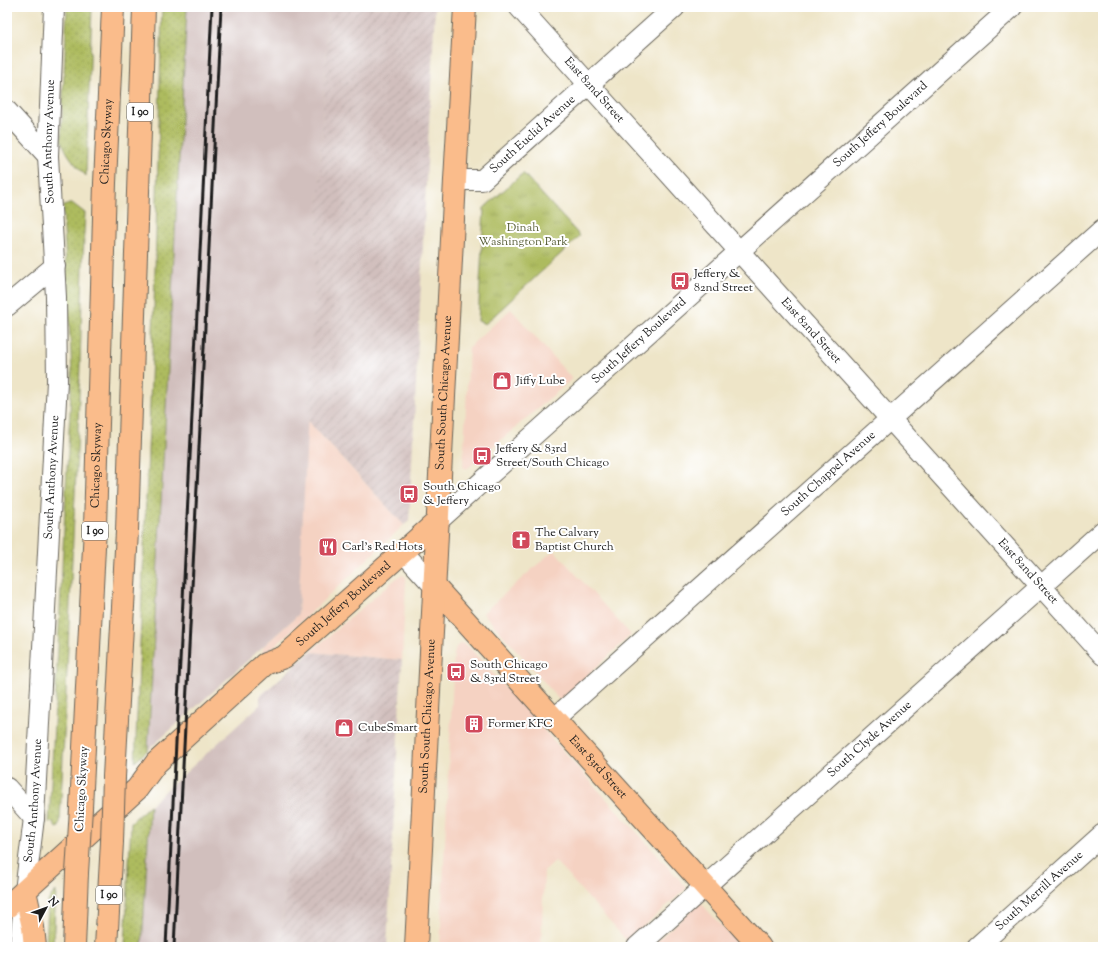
<svg xmlns="http://www.w3.org/2000/svg" width="1110" height="954" font-family="'Sorts Mill Goudy',serif">
<style>
.built{fill:#f5d2c2}
.industrial{fill:url(#industrial-furrows)}
.railway{fill:#d1bfbd}
.grass{fill:url(#grass-dots);stroke:#646c3d}
.park{fill:url(#park-tufts);stroke:#646c3d}
.lines{fill:none;stroke-linecap:round;stroke-linejoin:round}
.minor-casing{stroke:#666258;stroke-width:22}
.major-casing{stroke:#666258;stroke-width:24}
.highway-casing{stroke:#666258;stroke-width:24}
.minor{stroke:#fff;stroke-width:20}
.major{stroke:#fabc8b;stroke-width:22}
.highway{stroke:#fabc8b;stroke-width:22}
.rail{stroke:#1c1c1c;stroke-width:3}
.highway-bridge-casing{stroke:#666258;stroke-width:24;stroke-linecap:butt}
.highway-bridge{stroke:#fabc8b;stroke-width:22}
.labels{text-anchor:middle;dominant-baseline:central;stroke-width:4;stroke-linejoin:round;paint-order:stroke}
.shield{fill:#fff;stroke:#606060;stroke-width:1}
.shield-label{font-size:11px;font-weight:bold;fill:#1c1c1c}
.street-label{font-size:12px;fill:#1c1c1c;stroke:#fff}
.park-label{font-size:12px;fill:#565c36;stroke:#fff}
.poi-label{font-size:12px;fill:#1c1c1c;stroke:#fff;text-anchor:start}
</style>
<defs>
<pattern id="industrial-furrows" width="10" height="10" patternUnits="userSpaceOnUse"><rect width="10" height="10" fill="#d1bfbd"/><path d="M-1 1l2-2M0 10L10 0M9 11l2-2" fill="none" stroke="#b3a4a2"/></pattern>
<pattern id="grass-dots" width="8" height="8" patternUnits="userSpaceOnUse"><rect width="8" height="8" fill="#adbb5e"/><path d="M2 2h.1M6 6h.1" fill="none" stroke="#94a051" stroke-width="1.8" stroke-linecap="round"/></pattern>
<pattern id="park-tufts" width="24" height="20" patternUnits="userSpaceOnUse"><rect width="24" height="20" fill="#adbb5e"/><path d="M3 7l-1-3M5 7V3M7 7l1-3M15 17l-1-3M17 17v-4M19 17l1-3" fill="none" stroke="#94a051"/></pattern>
</defs>
<rect width="100%" height="100%" fill="#fff"/>
<filter id="ink" filterUnits="userSpaceOnUse"><feTurbulence type="fractalNoise" baseFrequency=".025" numOctaves="2"/><feDisplacementMap in="SourceGraphic" scale="8" xChannelSelector="R" yChannelSelector="G"/><feConvolveMatrix kernelMatrix="1 2 1 2 8 2 1 2 1" color-interpolation-filters="sRGB"/></filter>
<filter id="wash" filterUnits="userSpaceOnUse"><feTurbulence type="fractalNoise" baseFrequency=".012" numOctaves="4" result="noise"/><feDisplacementMap in="SourceGraphic" scale="16" xChannelSelector="R" yChannelSelector="G"/><feGaussianBlur stdDeviation="0.9" result="paint"/><feColorMatrix in="noise" values="0 0 0 0 0 0 0 0 0 0 0 0 0 0 0 0 0 1.4 0 .05"/><feComposite in="paint" operator="in"/></filter>
<g filter="url(#wash)">
<rect width="100%" height="100%" fill="#eee5c8"/>
<path class="built" d="M511,309L572,379L468,468L465,469L463,467L469,347Z
M307,420L404,525L262,658L263,647L298,615Z
M554,550L631,635L560,701L529,664L483,613Z
M402,575L406,577V580L402,660L310,652L398,577Z
M461,643L468,646L687,888L627,941L555,861L544,871L541,947H440L454,655L456,647Z
M700,902L741,947H650Z"/>
<path class="industrial" d="M328,7H435L409,521L404,525L307,420Z
M310,652L402,660L387,947H281L295,674L260,705V696Z"/>
<path class="railway" d="M187,7H328L298,615L148,750Z
M295,673L281,947H142L150,805Z"/>
<path class="grass" d="M67,7H92L86,176C75,165 67,155 61,140Z
M162,7H187L148,750L135,762L154,308Z
M72,203L85,213L84,235L78,429L60,823L59,827L56,828L53,822L49,823L72,372L63,212L64,206Z
M150,805L142,947H125L131,822Z
M56,891L53,947H46L48,902L51,896Z"/>
<path class="park" d="M523,173L580,236L485,324L478,321L484,208Z"/>
</g>
<g filter="url(#ink)">
<g class="lines">
<defs>
<g id="minor">
<path id="s1" d="M519,7L1103,655"/>
<path d="M7,111L48,156"/>
<path id="s2" d="M455,180H482L675,7"/>
<path d="M7,306L55,266"/>
<path id="s3" d="M438,521L1012,7"/>
<path d="M403,552L435,587"/>
<path id="s4" d="M554,719L1103,229"/>
<path d="M7,788L34,818"/>
<path id="s5" d="M20,947L25,891L34,818L57,381L56,297L48,156L54,7"/>
<path id="s6" d="M637,947L1103,531"/>
<path id="s7" d="M977,947L1103,834"/>
</g>
<g id="major">
<path id="s8" d="M435,587L760,947"/>
<path id="s9" d="M7,907L137,789L156,763L265,664L284,657L438,521"/>
<path id="s10" d="M416,947L455,180L465,7"/>
</g>
<g id="highway">
<path d="M114,777L127,531L144,7"/>
<path id="s11" d="M81,808L95,527L105,183L113,7"/>
<path d="M25,891L33,927L35,947"/>
<path d="M74,947L77,873"/>
<path d="M106,947L112,842"/>
</g>
</defs>
<use href="#minor" class="minor-casing"/>
<use href="#major" class="major-casing"/>
<use href="#highway" class="highway-casing"/>
<use href="#minor" class="minor"/>
<use href="#major" class="major"/>
<use href="#highway" class="highway"/>
<path class="rail" d="M166,947L212,7
M174,947L221,7"/>
<defs>
<path id="highway-bridge" d="M112,842L114,777
M77,873L81,808"/>
</defs>
<use href="#highway-bridge" class="highway-bridge-casing"/>
<use href="#highway-bridge" class="highway-bridge"/>
</g>
</g>
<defs>
<symbol id="bus-square" viewBox="-11 -11 22 22"><rect x="-9" y="-9" width="18" height="18" rx="4" fill="#d1495b" stroke="#fff"/><path d="M-5-6H5V4H4V6H2V4H-2V6H-4V4H-5ZM-3.5-4V0h7V-4ZM-3.5 1.2v1.5H-2V1.2ZM2 1.2v1.5H3.5V1.2Z" fill="#fff"/></symbol>
<symbol id="shop-square" viewBox="-11 -11 22 22"><rect x="-9" y="-9" width="18" height="18" rx="4" fill="#d1495b" stroke="#fff"/><path d="M-5-2.5h2.3a2.7 3.5 0 0 1 5.4 0H5L5.5 6h-11ZM-1.5-2.5h3a1.5 2.3 0 0 0-3 0Z" fill="#fff"/></symbol>
<symbol id="church-square" viewBox="-11 -11 22 22"><rect x="-9" y="-9" width="18" height="18" rx="4" fill="#d1495b" stroke="#fff"/><path d="M-1.2-6h2.4v3.5h3.3v2.4h-3.3V6h-2.4V-.1h-3.3v-2.4h3.3Z" fill="#fff"/></symbol>
<symbol id="restaurant-square" viewBox="-11 -11 22 22"><rect x="-9" y="-9" width="18" height="18" rx="4" fill="#d1495b" stroke="#fff"/><path d="M-5-6h1v4h1v-4h1v4h1v-4h1v5L-1.5 .5V6h-2V.5L-5-1ZM5-6V6H3V1.5H1.5Q1.5-4 5-6Z" fill="#fff"/></symbol>
<symbol id="building-square" viewBox="-11 -11 22 22"><rect x="-9" y="-9" width="18" height="18" rx="4" fill="#d1495b" stroke="#fff"/><path d="M-4-6H4V6H1V3H-1V6H-4ZM-2.5-4.3h1.7v1.8h-1.7ZM.8-4.3h1.7v1.8H.8ZM-2.5-1h1.7V.8h-1.7ZM.8-1h1.7V.8H.8Z" fill="#fff"/></symbol>
</defs>
<g fill-rule="evenodd">
<use href="#bus-square" x="669" y="270" width="22" height="22"/>
<use href="#shop-square" x="491" y="370" width="22" height="22"/>
<use href="#bus-square" x="471" y="445" width="22" height="22"/>
<use href="#bus-square" x="398" y="483" width="22" height="22"/>
<use href="#church-square" x="510" y="529" width="22" height="22"/>
<use href="#restaurant-square" x="317" y="536" width="22" height="22"/>
<use href="#bus-square" x="445" y="661" width="22" height="22"/>
<use href="#building-square" x="463" y="713" width="22" height="22"/>
<use href="#shop-square" x="333" y="717" width="22" height="22"/>
</g>
<g class="labels">
<g class="shield">
<rect x="127" y="103" width="26" height="18" rx="3"/>
<rect x="82" y="522" width="26" height="18" rx="3"/>
<rect x="96" y="886" width="26" height="18" rx="3"/>
</g>
<g class="shield-label">
<text x="140" y="112">I 90</text>
<text x="95" y="531">I 90</text>
<text x="109" y="895">I 90</text>
</g>
<g class="street-label">
<text stroke="none"><textPath href="#s1" startOffset="112">East 82nd Street</textPath></text>
<text stroke="none"><textPath href="#s3" startOffset="594">South Jeffery Boulevard</textPath></text>
<text stroke="none"><textPath href="#s2" startOffset="95">South Euclid Avenue</textPath></text>
<text stroke="none"><textPath href="#s11" startOffset="667">Chicago Skyway</textPath></text>
<text stroke="none"><textPath href="#s5" startOffset="807">South Anthony Avenue</textPath></text>
<text stroke="none"><textPath href="#s1" startOffset="436">East 82nd Street</textPath></text>
<text stroke="none"><textPath href="#s3" startOffset="270">South Jeffery Boulevard</textPath></text>
<text stroke="none"><textPath href="#s10" startOffset="555">South South Chicago Avenue</textPath></text>
<text stroke="none"><textPath href="#s11" startOffset="343">Chicago Skyway</textPath></text>
<text stroke="none"><textPath href="#s4" startOffset="368">South Chappel Avenue</textPath></text>
<text stroke="none"><textPath href="#s5" startOffset="471">South Anthony Avenue</textPath></text>
<text stroke="none"><textPath href="#s1" startOffset="760">East 82nd Street</textPath></text>
<text stroke="none"><textPath href="#s9" startOffset="455">South Jeffery Boulevard</textPath></text>
<text stroke="none"><textPath href="#s10" startOffset="231">South South Chicago Avenue</textPath></text>
<text stroke="none"><textPath href="#s6" startOffset="312">South Clyde Avenue</textPath></text>
<text stroke="none"><textPath href="#s8" startOffset="243">East 83rd Street</textPath></text>
<text transform="translate(82 789) rotate(-87)">Chicago Skyway</text>
<text stroke="none"><textPath href="#s5" startOffset="147">South Anthony Avenue</textPath></text>
<text stroke="none"><textPath href="#s7" startOffset="84">South Merrill Avenue</textPath></text>
</g>
<g class="park-label">
<text x="523" y="228">Dinah<tspan x="523" dy="14">Washington Park</tspan></text>
</g>
<g class="poi-label">
<text x="694" y="274">Jeffery &amp;<tspan x="694" dy="14">82nd Street</tspan></text>
<text x="516" y="381">Jiffy Lube</text>
<text x="496" y="449">Jeffery &amp; 83rd<tspan x="496" dy="14">Street/South Chicago</tspan></text>
<text x="423" y="487">South Chicago<tspan x="423" dy="14">&amp; Jeffery</tspan></text>
<text x="535" y="533">The Calvary<tspan x="535" dy="14">Baptist Church</tspan></text>
<text x="342" y="547">Carl's Red Hots</text>
<text x="470" y="665">South Chicago<tspan x="470" dy="14">&amp; 83rd Street</tspan></text>
<text x="488" y="724">Former KFC</text>
<text x="358" y="728">CubeSmart</text>
</g>
</g>
<rect width="1110" height="954" fill="none" stroke="#fff" stroke-width="24"/>
<g transform="translate(46 908) rotate(49)" stroke="#ffffff" stroke-width="3" paint-order="stroke">
<path d="M0-3L7 15L0 10L-7 15Z" fill="#1c1c1c"/>
<text y="-6" font-size="11" font-weight="bold" text-anchor="middle" fill="#1c1c1c">N</text>
</g>
</svg>
